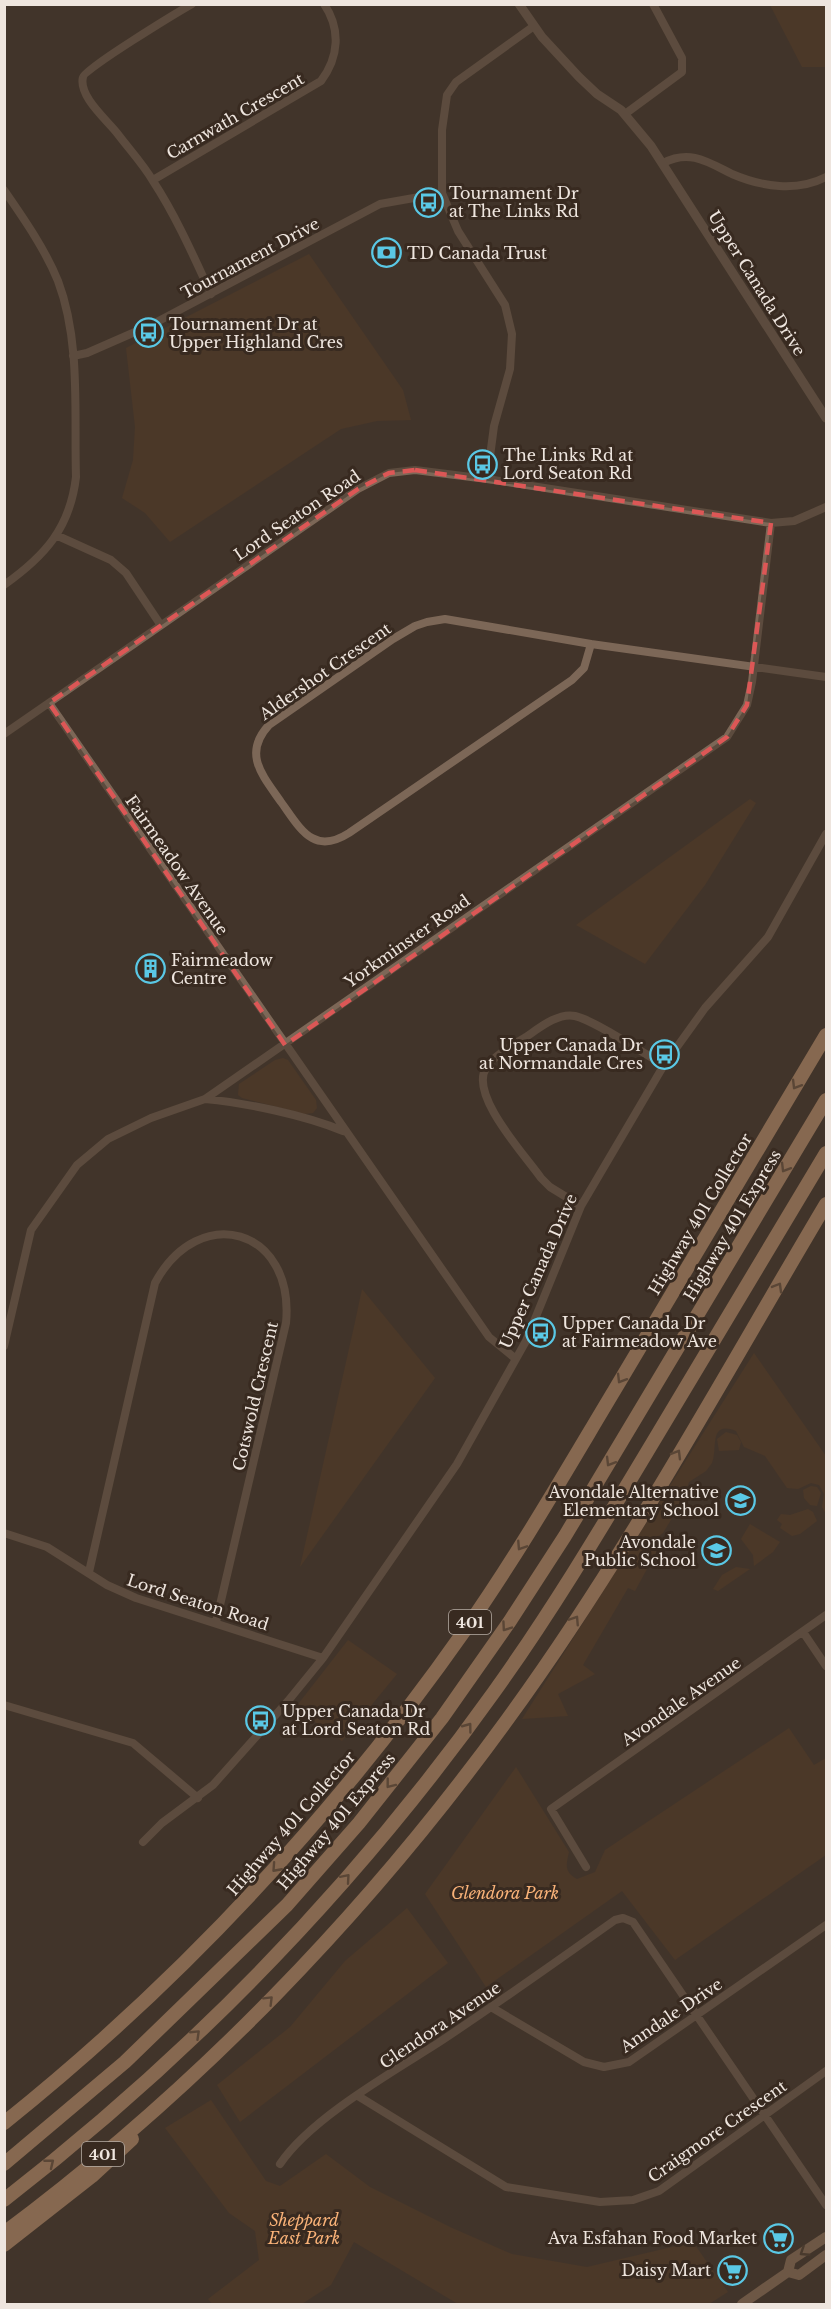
<svg xmlns="http://www.w3.org/2000/svg" width="831" height="2309" font-family="'Libre Baskerville',serif">
<style>
.green{fill:#573c27}
.lines{fill:none;stroke-linecap:round;stroke-linejoin:round}
.minor{stroke:#7c6757;stroke-width:8}
.tertiary{stroke:#7c6757;stroke-width:9}
.secondary{stroke:#a28167;stroke-width:10}
.motorway{stroke:#d9a67e;stroke-width:14}
.oneway{stroke:#785c46}
.oneway2{stroke:#524032}
.marked{fill:none;stroke:#dc5756;stroke-width:4.5;stroke-dasharray:12 8;stroke-linejoin:round}
.labels{text-anchor:middle;dominant-baseline:central;stroke-width:6;stroke-linejoin:round;paint-order:stroke}
.shield{fill:#382a20;stroke:#b7ada5;stroke-width:1.5}
.shield-label{font-size:15px;font-weight:bold;fill:#eee5de}
.street-label{font-size:16px;fill:#eee5de;stroke:#382a20}
.poi-label{font-size:16px;fill:#eee5de;stroke:#382a20;text-anchor:start}
.park-label{font-size:16px;font-style:italic;fill:#f9b278;stroke:#382a20}
</style>
<rect width="100%" height="100%" fill="#42342a"/>
<path class="green" d="M770,5H825L826,67H802Z
M309,254L403,390L411,420L377,421L341,429L170,542L145,513L122,498L133,460L135,427L126,348Z
M750,799L756,803L705,885L645,964L576,925Z
M283,1058L288,1060L316,1100L317,1108L313,1113L304,1114L242,1098L238,1095L239,1084L275,1060Z
M362,1289L435,1378L300,1567L355,1322Z
M754,1353L826,1456V1514L822,1507L824,1494L819,1485L811,1483L798,1489L787,1488L765,1456L744,1447L736,1431C708,1420 718,1449 712,1463L706,1471L689,1482L683,1500L663,1533L653,1540L660,1545L635,1591L628,1588L583,1665L595,1674L558,1694L568,1716L522,1719Z
M726,1432L737,1435L741,1442L739,1450L719,1451L717,1439Z
M811,1486L817,1487L821,1493L817,1506L810,1505L804,1498L803,1490Z
M808,1509L813,1512L817,1521L800,1534L792,1536L780,1528L782,1524L777,1520L781,1514L790,1515Z
M750,1524L780,1542L773,1552L754,1566L753,1555L741,1539Z
M736,1567L750,1569L718,1591L713,1589L722,1575Z
M348,1640L397,1674L342,1741L295,1708Z
M789,1728L814,1765L826,1758V1855L675,1960L622,1891L486,1987L425,1894L516,1767L569,1852C566,1865 564,1872 577,1879L595,1872L605,1850Z
M407,1908L448,1963L240,2122L217,2085L290,2027L345,1961Z
M211,2100L266,2181L280,2186L326,2154L370,2187L450,2227L512,2254L587,2267L693,2242L728,2292L709,2304H458L354,2242L331,2285L302,2304H212L208,2299L259,2260L255,2231L229,2213L165,2128Z"/>
<g class="lines">
<path class="minor" d="M192,4C178,12 84,69 83,77C78,96 107,120 117,133C129,149 143,164 153,181C176,216 194,257 211,294
M625,114L682,72V58L653,4
M663,163C690,149 708,162 732,174C762,187 797,192 826,177
M153,180L321,81C339,57 341,29 324,4
M4,190C24,219 45,249 58,281C81,342 74,413 76,477C70,528 45,556 4,585
M73,356L87,353L151,325L380,204L442,193
M487,479L494,426L510,369L512,334L505,305L458,231L442,193V130L447,95L456,82L534,26
M58,536L111,560L126,573L160,624
M591,644L445,619L427,622L415,626L393,639L269,725C242,754 263,776 281,802C300,828 313,856 349,833L572,680L584,668L591,644L826,677
M49,703L489,1337L516,1359
M4,734L358,489L389,473L415,470L487,479L771,523L794,521L826,507
M205,1099C246,1103 305,1115 343,1131
M581,1206L550,1187L541,1178C525,1155 469,1095 486,1068C494,1055 513,1045 526,1037C539,1028 559,1012 575,1016C596,1021 643,1053 664,1065
M4,1346L31,1230L77,1165L108,1139L151,1118L205,1099L727,737L747,705L752,682L771,523
M4,1533L47,1547L107,1585L136,1598L323,1658
M89,1572L155,1283C199,1201 295,1228 286,1323L216,1622
M803,1632L826,1666
M4,1705L133,1743L198,1798
M143,1842L162,1823L213,1785L288,1701L323,1658L457,1464L526,1341L581,1206L664,1065L705,1008L768,937L826,834
M586,1867L551,1809L826,1615
M491,2007L584,2062L604,2067L629,2062L826,1925
M358,2096L506,2187L600,2202L633,2200L659,2191L826,2071
M280,2164C310,2119 391,2073 438,2043C498,2003 556,1962 615,1920L623,1918L633,1922L826,2205"/>
<path class="tertiary" d="M519,4L542,37L579,77L597,94L621,110L651,146L826,418"/>
<path class="secondary" d="M788,2272L799,2275L826,2255
M742,2304L788,2272L791,2260L826,2237"/>
<path class="motorway" d="M4,2123C180,1982 335,1815 465,1630C519,1553 566,1471 614,1391C685,1272 756,1153 826,1035
M4,2164L125,2062L287,1905L359,1823L442,1718L510,1621L565,1536L826,1100
M4,2200C191,2055 357,1884 494,1692C552,1611 602,1527 653,1442C711,1345 769,1249 826,1153
M4,2233C196,2090 367,1913 507,1720C626,1557 723,1377 826,1204
M4,2245L92,2176L132,2139"/>
</g>
<defs><path id="oneway-chevron" d="M-2-3.5L2.5 0L-2 3.5" fill="none" stroke-width="1.6" stroke-linecap="round" stroke-linejoin="round" transform="scale(1.5)"/></defs>
<g class="oneway">
<use href="#oneway-chevron" transform="translate(796 1085) rotate(121)"/>
<use href="#oneway-chevron" transform="translate(785 1168) rotate(121)"/>
<use href="#oneway-chevron" transform="translate(778 1287) rotate(-60)"/>
<use href="#oneway-chevron" transform="translate(621 1379) rotate(121)"/>
<use href="#oneway-chevron" transform="translate(677 1454) rotate(-59)"/>
<use href="#oneway-chevron" transform="translate(610 1462) rotate(121)"/>
<use href="#oneway-chevron" transform="translate(521 1546) rotate(123)"/>
<use href="#oneway-chevron" transform="translate(575 1620) rotate(-57)"/>
<use href="#oneway-chevron" transform="translate(506 1627) rotate(125)"/>
<use href="#oneway-chevron" transform="translate(468 1727) rotate(-53)"/>
<use href="#oneway-chevron" transform="translate(390 1784) rotate(128)"/>
<use href="#oneway-chevron" transform="translate(276 1868) rotate(132)"/>
<use href="#oneway-chevron" transform="translate(346 1878) rotate(-49)"/>
<use href="#oneway-chevron" transform="translate(269 2000) rotate(-45)"/>
<use href="#oneway-chevron" transform="translate(196 2034) rotate(-44)"/>
<use href="#oneway-chevron" transform="translate(50 2163) rotate(-39)"/>
</g>
<use class="oneway2" href="#oneway-chevron" transform="translate(804 2252) rotate(147)"/>
<path d="M0 0H831V2309H0ZM415,470L771,523L747,705L727,737L285,1045L49,703L358,489L389,473Z" fill="#42342a" fill-opacity=".55" fill-rule="evenodd"/>
<path class="marked" d="M415,470L771,523L747,705L727,737L285,1045L49,703L358,489L389,473Z"/>
<defs>
<symbol id="bus-ring" viewBox="-11 -11 22 22"><circle r="9.5" fill="#382a20" stroke="#5ac8e5" stroke-width="1.5"/><path d="M-5-6H5V4H4V6H2V4H-2V6H-4V4H-5ZM-3.5-4V0h7V-4ZM-3.5 1.2v1.5H-2V1.2ZM2 1.2v1.5H3.5V1.2Z" fill="#5ac8e5"/></symbol>
<symbol id="bank-ring" viewBox="-11 -11 22 22"><circle r="9.5" fill="#382a20" stroke="#5ac8e5" stroke-width="1.5"/><path d="M-6-4H6V4H-6ZM0-2.3a2.3 2.3 0 1 0 0 4.6a2.3 2.3 0 1 0 0-4.6Z" fill="#5ac8e5"/></symbol>
<symbol id="building-ring" viewBox="-11 -11 22 22"><circle r="9.5" fill="#382a20" stroke="#5ac8e5" stroke-width="1.5"/><path d="M-4-6H4V6H1V3H-1V6H-4ZM-2.5-4.3h1.7v1.8h-1.7ZM.8-4.3h1.7v1.8H.8ZM-2.5-1h1.7V.8h-1.7ZM.8-1h1.7V.8H.8Z" fill="#5ac8e5"/></symbol>
<symbol id="school-ring" viewBox="-11 -11 22 22"><circle r="9.5" fill="#382a20" stroke="#5ac8e5" stroke-width="1.5"/><path d="M0-5L7-2L0 1L-7-2ZM-4 1L0 2.5L4 1V4Q0 6-4 4Z" fill="#5ac8e5"/></symbol>
<symbol id="supermarket-ring" viewBox="-11 -11 22 22"><circle r="9.5" fill="#382a20" stroke="#5ac8e5" stroke-width="1.5"/><path d="M-6-5.5h2.5l.6 2H6L4.5 2H-2.5L-4.4-4H-6ZM-1.5 3.2a1.3 1.3 0 1 0 .1 0ZM3 3.2a1.3 1.3 0 1 0 .1 0Z" fill="#5ac8e5"/></symbol>
</defs>
<g fill-rule="evenodd">
<use href="#bus-ring" x="412" y="186" width="33" height="33"/>
<use href="#bank-ring" x="370" y="236" width="33" height="33"/>
<use href="#bus-ring" x="132" y="316" width="33" height="33"/>
<use href="#bus-ring" x="466" y="448" width="33" height="33"/>
<use href="#building-ring" x="134" y="952" width="33" height="33"/>
<use href="#bus-ring" x="648" y="1038" width="33" height="33"/>
<use href="#bus-ring" x="524" y="1316" width="33" height="33"/>
<use href="#school-ring" x="724" y="1484" width="33" height="33"/>
<use href="#school-ring" x="700" y="1534" width="33" height="33"/>
<use href="#bus-ring" x="244" y="1704" width="33" height="33"/>
<use href="#supermarket-ring" x="762" y="2222" width="33" height="33"/>
<use href="#supermarket-ring" x="716" y="2254" width="33" height="33"/>
</g>
<g class="labels">
<g class="shield">
<rect x="449" y="1610" width="42" height="24" rx="4.5"/>
<rect x="82" y="2142" width="42" height="24" rx="4.5"/>
</g>
<g class="shield-label">
<text x="470" y="1622">401</text>
<text x="103" y="2154">401</text>
</g>
<g class="street-label">
<text transform="translate(235 116) rotate(-30)">Carnwath Crescent</text>
<text transform="translate(250 258) rotate(-28)">Tournament Drive</text>
<text transform="translate(757 283) rotate(58)">Upper Canada Drive</text>
<text transform="translate(297 515) rotate(-34)">Lord Seaton Road</text>
<text transform="translate(325 671) rotate(-35)">Aldershot Crescent</text>
<text transform="translate(177 865) rotate(55)">Fairmeadow Avenue</text>
<text transform="translate(407 941) rotate(-35)">Yorkminster Road</text>
<text transform="translate(700 1214) rotate(-59)">Highway 401 Collector</text>
<text transform="translate(732 1225) rotate(-59)">Highway 401 Express</text>
<text transform="translate(538 1271) rotate(-66)">Upper Canada Drive</text>
<text transform="translate(255 1396) rotate(-77)">Cotswold Crescent</text>
<text transform="translate(198 1602) rotate(18)">Lord Seaton Road</text>
<text transform="translate(681 1701) rotate(-35)">Avondale Avenue</text>
<text transform="translate(336 1821) rotate(-50)">Highway 401 Express</text>
<text transform="translate(291 1823) rotate(-49)">Highway 401 Collector</text>
<text transform="translate(671 2015) rotate(-34)">Anndale Drive</text>
<text transform="translate(440 2025) rotate(-34)">Glendora Avenue</text>
<text transform="translate(717 2131) rotate(-35)">Craigmore Crescent</text>
</g>
<g class="poi-label">
<text x="449" y="193">Tournament Dr<tspan x="449" dy="18">at The Links Rd</tspan></text>
<text x="407" y="253">TD Canada Trust</text>
<text x="169" y="324">Tournament Dr at<tspan x="169" dy="18">Upper Highland Cres</tspan></text>
<text x="503" y="455">The Links Rd at<tspan x="503" dy="18">Lord Seaton Rd</tspan></text>
<text x="171" y="960">Fairmeadow<tspan x="171" dy="18">Centre</tspan></text>
<text x="643" y="1045" text-anchor="end">Upper Canada Dr<tspan x="643" dy="18">at Normandale Cres</tspan></text>
<text x="562" y="1323">Upper Canada Dr<tspan x="562" dy="18">at Fairmeadow Ave</tspan></text>
<text x="719" y="1492" text-anchor="end">Avondale Alternative<tspan x="719" dy="18">Elementary School</tspan></text>
<text x="696" y="1542" text-anchor="end">Avondale<tspan x="696" dy="18">Public School</tspan></text>
<text x="282" y="1711">Upper Canada Dr<tspan x="282" dy="18">at Lord Seaton Rd</tspan></text>
<text x="757" y="2238" text-anchor="end">Ava Esfahan Food Market</text>
<text x="711" y="2270" text-anchor="end">Daisy Mart</text>
</g>
<g class="park-label">
<text x="505" y="1893">Glendora Park</text>
<text x="304" y="2220">Sheppard<tspan x="304" dy="18">East Park</tspan></text>
</g>
</g>
<rect width="831" height="2309" fill="none" stroke="#eee5de" stroke-width="12"/>
</svg>
